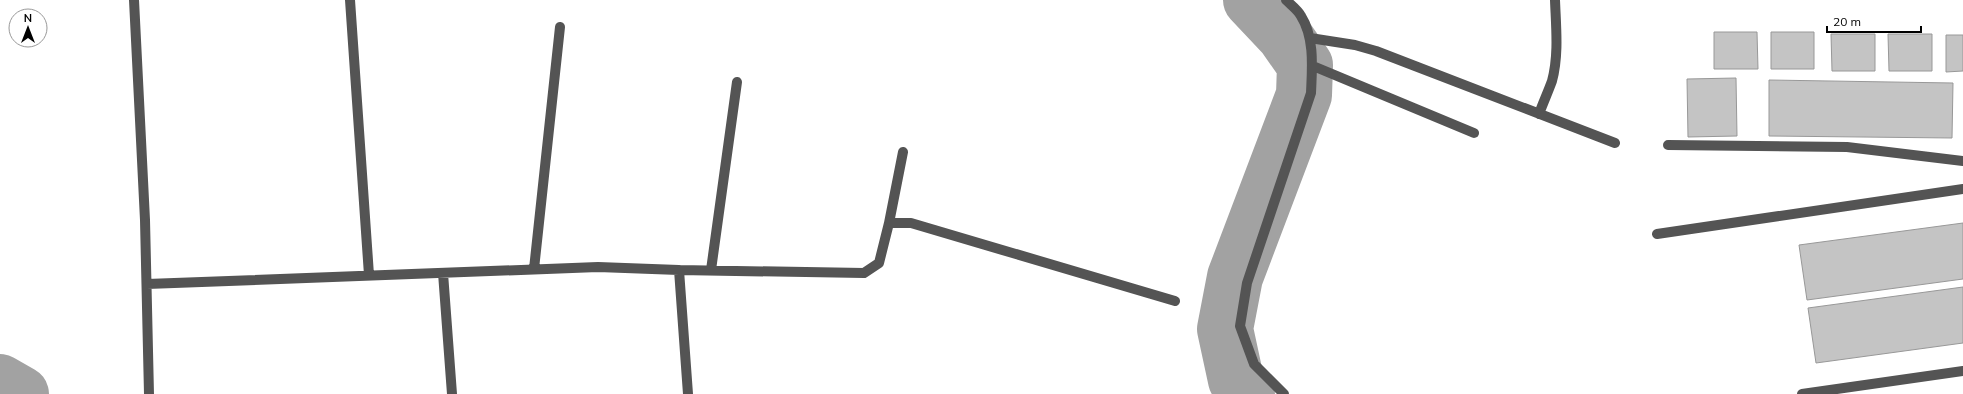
<svg xmlns="http://www.w3.org/2000/svg" width="1963" height="394" font-family="Mulish,sans-serif">
<style>
.lines{fill:none;stroke-linecap:round;stroke-linejoin:round}
.river{stroke:#a2a2a2;stroke-width:56}
.building{fill:#c4c4c4;stroke:#989898}
.minor{stroke:#545454;stroke-width:10}
</style>
<rect width="100%" height="100%" fill="#fff"/>
<g class="lines">
<path class="river" d="M0,382L21,394
M1247,394L1236,380L1225,329L1235,277L1304,95L1305,65L1284,35L1251,0"/>
</g>
<path class="building" d="M1714,32H1757L1758,69H1714Z
M1771,32H1814V69H1771Z
M1831,34H1875V71H1832Z
M1888,34H1932V71H1889Z
M1946,35H1963V71L1946,72Z
M1736,78L1737,136L1688,137L1687,79Z
M1769,80L1953,83L1952,138L1769,136Z
M1963,223V279L1807,300L1799,245Z
M1963,287V343L1816,363L1808,308Z"/>
<g class="lines">
<path class="minor" d="M134,0L145,220L149,394
M350,0L369,275
M1310,38L1355,45L1376,51L1615,143
M1313,66L1474,133
M1539,114C1543,103 1548,92 1552,81C1559,55 1556,27 1555,0
M1668,145L1847,147L1963,161
M889,223L903,152
M1657,234L1963,189
M534,269L560,27
M679,270L864,273L879,263L889,223H911L1175,301
M711,270L737,82
M443,273L452,394
M147,284L598,267L679,270L688,394
M1284,394L1254,364L1240,326L1247,283L1311,93C1312,69 1315,38 1301,16C1298,10 1291,5 1286,0
M1802,394L1963,371"/>
</g>
<g transform="translate(28 28)"><circle r="19" fill="#ffffff" stroke="#999999"/>
<path d="M0-3L7 15L0 10L-7 15Z" fill="#000000"/>
<text y="-6" font-size="11" font-weight="bold" text-anchor="middle" fill="#000000">N</text>
</g>
<path d="M1827 26v6h94v-6" fill="none" stroke="#000000" stroke-width="2"/>
<text x="1833" y="26" font-size="12" fill="#000000" stroke="#ffffff" stroke-width="3" paint-order="stroke">20 m</text>
</svg>
